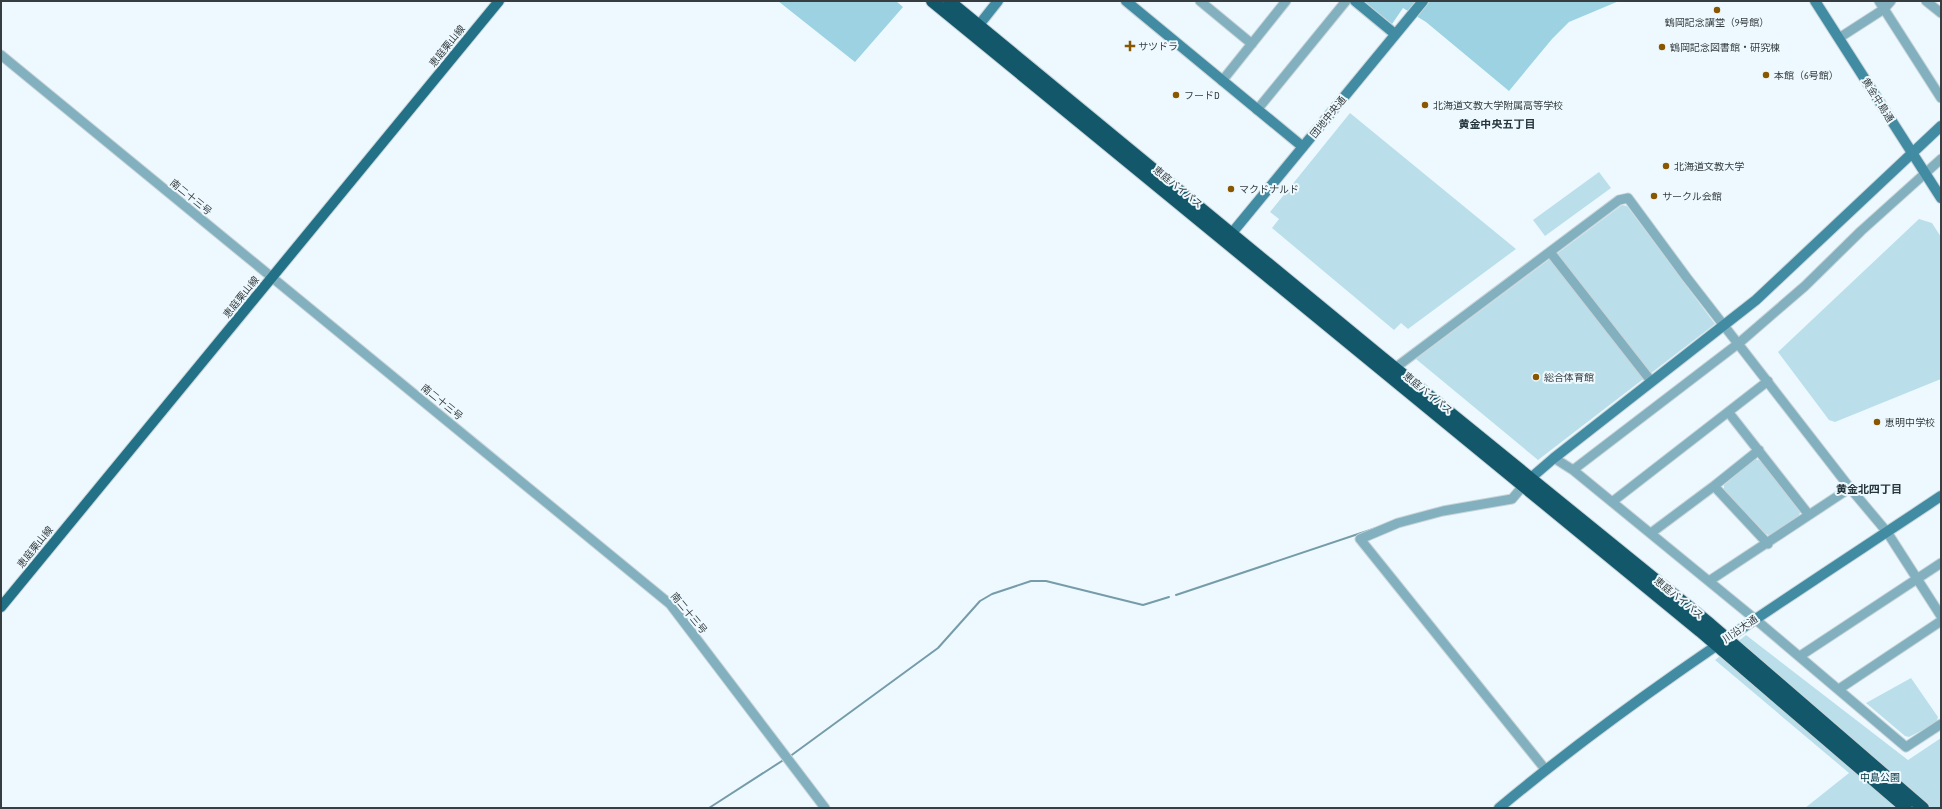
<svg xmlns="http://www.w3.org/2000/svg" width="1942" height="809" font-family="'Asap Condensed','Noto Sans JP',sans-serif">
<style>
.green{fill:#badfeb}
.forest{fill:#9dd2e3}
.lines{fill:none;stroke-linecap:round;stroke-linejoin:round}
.stream{stroke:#769ca9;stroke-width:2}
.street-casing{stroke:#c8d4d8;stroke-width:11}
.secondary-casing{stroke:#c8d4d8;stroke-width:12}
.primary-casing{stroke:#c8d4d8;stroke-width:12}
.highway-casing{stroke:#c8d4d8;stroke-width:14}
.street{stroke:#82b0bf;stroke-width:9}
.secondary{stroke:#428ca3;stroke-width:10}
.primary{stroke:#227186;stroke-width:10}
.highway{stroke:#12586a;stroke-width:12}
.poi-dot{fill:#8a5701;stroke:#edf9fe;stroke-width:1.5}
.labels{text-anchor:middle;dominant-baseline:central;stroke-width:4;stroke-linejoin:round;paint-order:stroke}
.poi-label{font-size:10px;fill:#363e41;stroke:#edf9fe;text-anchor:start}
.street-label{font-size:10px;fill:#363e41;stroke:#edf9fe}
.park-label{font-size:10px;fill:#00313e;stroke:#edf9fe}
.neighbourhood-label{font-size:11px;font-weight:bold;fill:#25363c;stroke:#edf9fe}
</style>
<rect width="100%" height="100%" fill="#edf9fe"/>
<path class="green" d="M1350,113L1516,249L1408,329L1401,323L1394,330L1272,228L1279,219L1270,212Z
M1599,172L1611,188L1545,236L1533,220Z
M1622,205L1627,206L1715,324L1538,460L1416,359Z
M1919,219L1932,223L1941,237V379L1835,422L1829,420L1778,352Z
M1755,459L1761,461L1800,512L1799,516L1772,536L1766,534L1724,490V485Z
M1746,635L1908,760L1941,738V808H1805L1849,773L1715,660Z
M1911,678L1938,717L1936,723L1909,737L1905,736L1866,703Z"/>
<path class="forest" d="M778,1H896L903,7L855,62Z
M1363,1H1619L1569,22L1552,39L1509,91L1426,22L1403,8L1392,24Z"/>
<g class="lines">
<path class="stream" d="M1176,595L1376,528
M789,757L938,648L980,601L992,594L1031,581H1046L1143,605L1169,597
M709,808L785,759"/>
<defs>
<path id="street" d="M1200,1L1252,44
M1879,1L1941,98
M1926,1L1941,13
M1839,38L1884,9L1891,1
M1,55L670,604L825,808
M1222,81L1286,1
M1257,110L1346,1
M1550,252L1651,381
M1395,368L1619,200L1628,198L1687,278L1850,488L1887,532L1941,616
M1729,413L1809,515
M1554,458L1573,470L1755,619L1906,747L1941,724
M1573,470L1739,343L1805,286L1861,231L1941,159
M1523,486L1512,499L1443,511L1398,523L1360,539L1545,769
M1714,486L1768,544
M1612,502L1768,381
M1651,533L1714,486L1759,450
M1709,581L1850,488
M1800,656L1941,563
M1839,689L1941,621"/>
<path id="secondary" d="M1126,1L1303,147
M1355,1L1395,34
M1815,1L1941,198
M975,30L998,1
M1227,239L1423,1
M1525,483L1554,458L1756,300L1941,126
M1499,808C1638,692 1791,596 1941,496"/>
<path id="primary" d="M1,607L499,1"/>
<path id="highway" d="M932,1L1700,631L1906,808
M949,1L1380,356L1710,624L1923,808"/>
</defs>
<use href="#street" class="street-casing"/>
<use href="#secondary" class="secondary-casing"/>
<use href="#primary" class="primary-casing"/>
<use href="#highway" class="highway-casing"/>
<use href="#street" class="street"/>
<use href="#secondary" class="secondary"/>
<use href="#primary" class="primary"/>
<use href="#highway" class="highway"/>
</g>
<g class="poi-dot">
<circle cx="1717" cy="10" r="4"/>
<path d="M1128 40h4v4h4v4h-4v4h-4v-4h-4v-4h4z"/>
<circle cx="1662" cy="47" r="4"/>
<circle cx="1766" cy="75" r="4"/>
<circle cx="1176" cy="95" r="4"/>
<circle cx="1425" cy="105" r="4"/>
<circle cx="1666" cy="166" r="4"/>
<circle cx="1231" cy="189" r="4"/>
<circle cx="1654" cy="196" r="4"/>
<circle cx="1536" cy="377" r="4"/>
<circle cx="1877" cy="422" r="4"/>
</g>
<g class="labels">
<g class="poi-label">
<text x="1717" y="22" text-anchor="middle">鶴岡記念講堂（9号館）</text>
<text x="1138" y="46">サツドラ</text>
<text x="1670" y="47">鶴岡記念図書館・研究棟</text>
<text x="1774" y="75">本館（6号館）</text>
<text x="1184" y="95">フードD</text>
<text x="1433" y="105">北海道文教大学附属高等学校</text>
<text x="1674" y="166">北海道文教大学</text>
<text x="1239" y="189">マクドナルド</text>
<text x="1662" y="196">サークル会館</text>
<text x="1544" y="377">総合体育館</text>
<text x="1885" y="422">恵明中学校</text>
</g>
<g class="street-label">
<text transform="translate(447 46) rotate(-51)">恵庭栗山線</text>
<text transform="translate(1878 100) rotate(58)">黄金中島通</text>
<text transform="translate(1328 117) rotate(-51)">団地中央通</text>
<text transform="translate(1178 187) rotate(39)">恵庭バイパス</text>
<text transform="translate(191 197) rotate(39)">南二十三号</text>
<text transform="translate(241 297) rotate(-51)">恵庭栗山線</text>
<text transform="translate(1428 393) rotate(39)">恵庭バイパス</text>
<text transform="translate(442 402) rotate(39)">南二十三号</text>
<text transform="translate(35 547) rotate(-51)">恵庭栗山線</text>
<text transform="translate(1679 598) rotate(39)">恵庭バイパス</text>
<text transform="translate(689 613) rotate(50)">南二十三号</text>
<text transform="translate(1740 629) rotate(-35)">川沿大通</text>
</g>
<g class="park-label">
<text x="1880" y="777">中島公園</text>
</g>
<g class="neighbourhood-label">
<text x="1497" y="124">黄金中央五丁目</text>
<text x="1869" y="489">黄金北四丁目</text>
</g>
</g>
<rect width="1942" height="809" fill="none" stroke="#363e41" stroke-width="4"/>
</svg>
